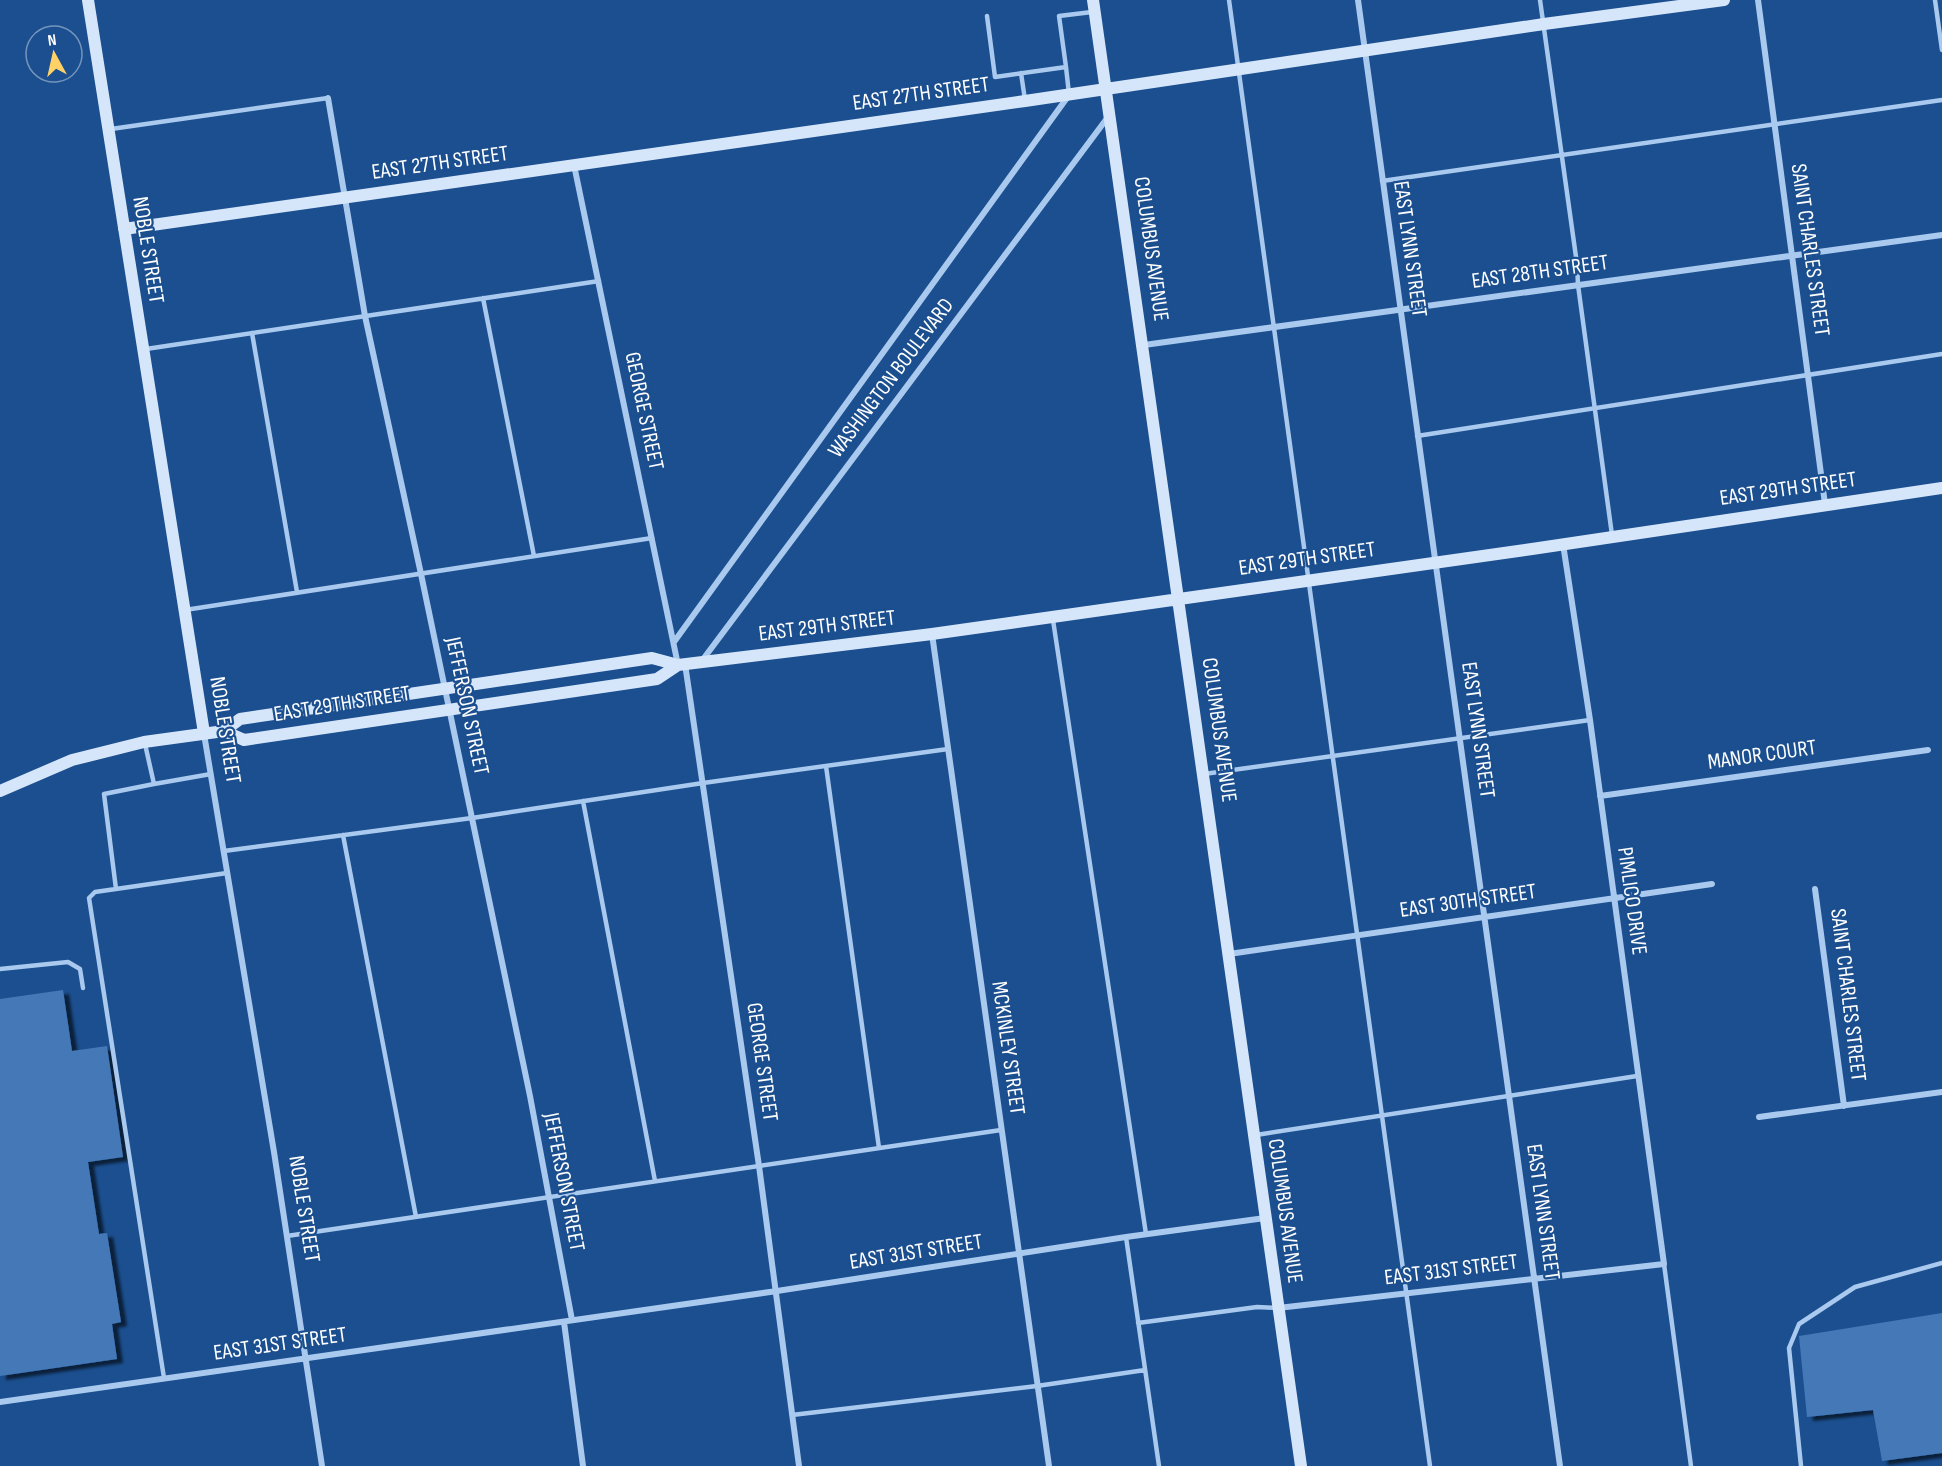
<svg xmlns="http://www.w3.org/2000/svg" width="1942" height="1466" font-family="'Sofia Sans Condensed',sans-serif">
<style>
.building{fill:#4478b7;filter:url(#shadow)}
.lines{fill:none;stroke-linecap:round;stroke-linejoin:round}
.lane{stroke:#a9c9ee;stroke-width:4.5}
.street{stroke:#a9c9ee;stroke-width:6}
.secondary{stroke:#d6e6fa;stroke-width:12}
.labels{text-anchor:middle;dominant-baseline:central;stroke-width:4.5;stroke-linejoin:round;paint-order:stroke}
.street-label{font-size:22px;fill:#fff;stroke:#1b4f8f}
</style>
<defs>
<filter id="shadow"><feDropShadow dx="6" dy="4" stdDeviation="1.5" flood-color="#0009"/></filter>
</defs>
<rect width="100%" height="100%" fill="#1b4f8f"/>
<path class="building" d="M63,990L72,1051L107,1046L123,1157L88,1162L99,1234L107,1233L121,1322L112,1324L117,1359L0,1376V999Z
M1942,1313V1453L1882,1461L1873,1410L1807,1417L1799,1336Z"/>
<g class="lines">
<path class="lane" d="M1229,0L1430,1466
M1540,0L1577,264L1578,285L1612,535
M1935,0L1942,50
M987,16L995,77L1066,67L1059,16L1092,12
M1066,67L1069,94
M1021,73L1025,100
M111,129L328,98
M1382,181L1942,100
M483,298L534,556
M252,333L297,592
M146,349L599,281
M1417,436L1942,354
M185,610L652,538
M1053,620L1146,1234
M145,744L154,784L211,774
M826,766L879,1148
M1204,774L1590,720
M583,801L655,1181
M343,835L416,1217
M224,851L472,818L703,783L948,749
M116,889L104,794L154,784
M0,969L68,962L80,969L83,988
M1256,1135L1637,1076
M287,1236L1001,1130
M1126,1237L1159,1466
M1664,1264L1691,1466
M1138,1323L1257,1307L1278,1308
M164,1378L89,898L95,892L227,873
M792,1415L1037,1386L1145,1370
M1801,1466L1789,1348L1799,1324L1855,1287L1942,1263"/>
<path class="street" d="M1358,0L1560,1466
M1758,0L1825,504
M328,98L365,316L421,574L530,1096L572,1320
M574,165L678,665
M1144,345L1942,235
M932,634L1049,1466
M674,642L1069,95
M701,662L1108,117
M685,664L759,1166L799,1466
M204,734L274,1152L322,1466
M1600,796L1928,750
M1815,889L1844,1106
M1229,954L1712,884
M1759,1117L1942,1092
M1278,1308L1664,1264L1590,720L1563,544
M564,1322L583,1466
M0,1402L777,1291L1126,1237L1265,1218"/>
<path class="secondary" d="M88,0L204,733
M1093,0L1301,1466
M124,229L1025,101L1544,24L1724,0
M224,731L240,719L652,658L678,665
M0,791L72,760L144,742L224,731L244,740L657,679L678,665L932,634L1532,549L1942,488"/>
</g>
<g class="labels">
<g class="street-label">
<text transform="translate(921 94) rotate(-8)">EAST 27TH STREET</text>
<text transform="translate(440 163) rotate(-8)">EAST 27TH STREET</text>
<text transform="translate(1151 249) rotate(82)">COLUMBUS AVENUE</text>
<text transform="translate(1410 249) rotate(82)">EAST LYNN STREET</text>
<text transform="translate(148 250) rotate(81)">NOBLE STREET</text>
<text transform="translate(1810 250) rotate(82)">SAINT CHARLES STREET</text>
<text transform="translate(1540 272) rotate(-8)">EAST 28TH STREET</text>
<text transform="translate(891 378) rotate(-53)">WASHINGTON BOULEVARD</text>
<text transform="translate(644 411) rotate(78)">GEORGE STREET</text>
<text transform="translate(1788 489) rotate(-8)">EAST 29TH STREET</text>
<text transform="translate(1307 559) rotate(-8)">EAST 29TH STREET</text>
<text transform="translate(827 626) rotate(-7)">EAST 29TH STREET</text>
<text transform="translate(342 704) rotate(-9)">EAST 29TH STREET</text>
<text transform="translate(467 706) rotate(78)">JEFFERSON STREET</text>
<text transform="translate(225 730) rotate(81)">NOBLE STREET</text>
<text transform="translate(1219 730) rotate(82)">COLUMBUS AVENUE</text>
<text transform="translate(1478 730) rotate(82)">EAST LYNN STREET</text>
<text transform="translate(1762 755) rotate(-8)">MANOR COURT</text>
<text transform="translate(1468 901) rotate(-8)">EAST 30TH STREET</text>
<text transform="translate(1632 901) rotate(82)">PIMLICO DRIVE</text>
<text transform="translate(1848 995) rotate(83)">SAINT CHARLES STREET</text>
<text transform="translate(1008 1048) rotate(82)">MCKINLEY STREET</text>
<text transform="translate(762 1062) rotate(82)">GEORGE STREET</text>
<text transform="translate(564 1182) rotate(79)">JEFFERSON STREET</text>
<text transform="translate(304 1209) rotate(81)">NOBLE STREET</text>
<text transform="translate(1285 1211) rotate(82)">COLUMBUS AVENUE</text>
<text transform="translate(1543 1212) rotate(82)">EAST LYNN STREET</text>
<text transform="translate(916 1252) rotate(-9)">EAST 31ST STREET</text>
<text transform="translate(1451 1270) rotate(-7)">EAST 31ST STREET</text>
<text transform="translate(280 1344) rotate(-8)">EAST 31ST STREET</text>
</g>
</g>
<g transform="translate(54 54) rotate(352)"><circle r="28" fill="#1b4f8f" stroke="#7695bc" stroke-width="1.5"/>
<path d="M0-4.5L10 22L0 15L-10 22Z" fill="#ffd166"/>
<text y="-9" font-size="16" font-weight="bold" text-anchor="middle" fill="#ffffff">N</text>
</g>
</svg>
